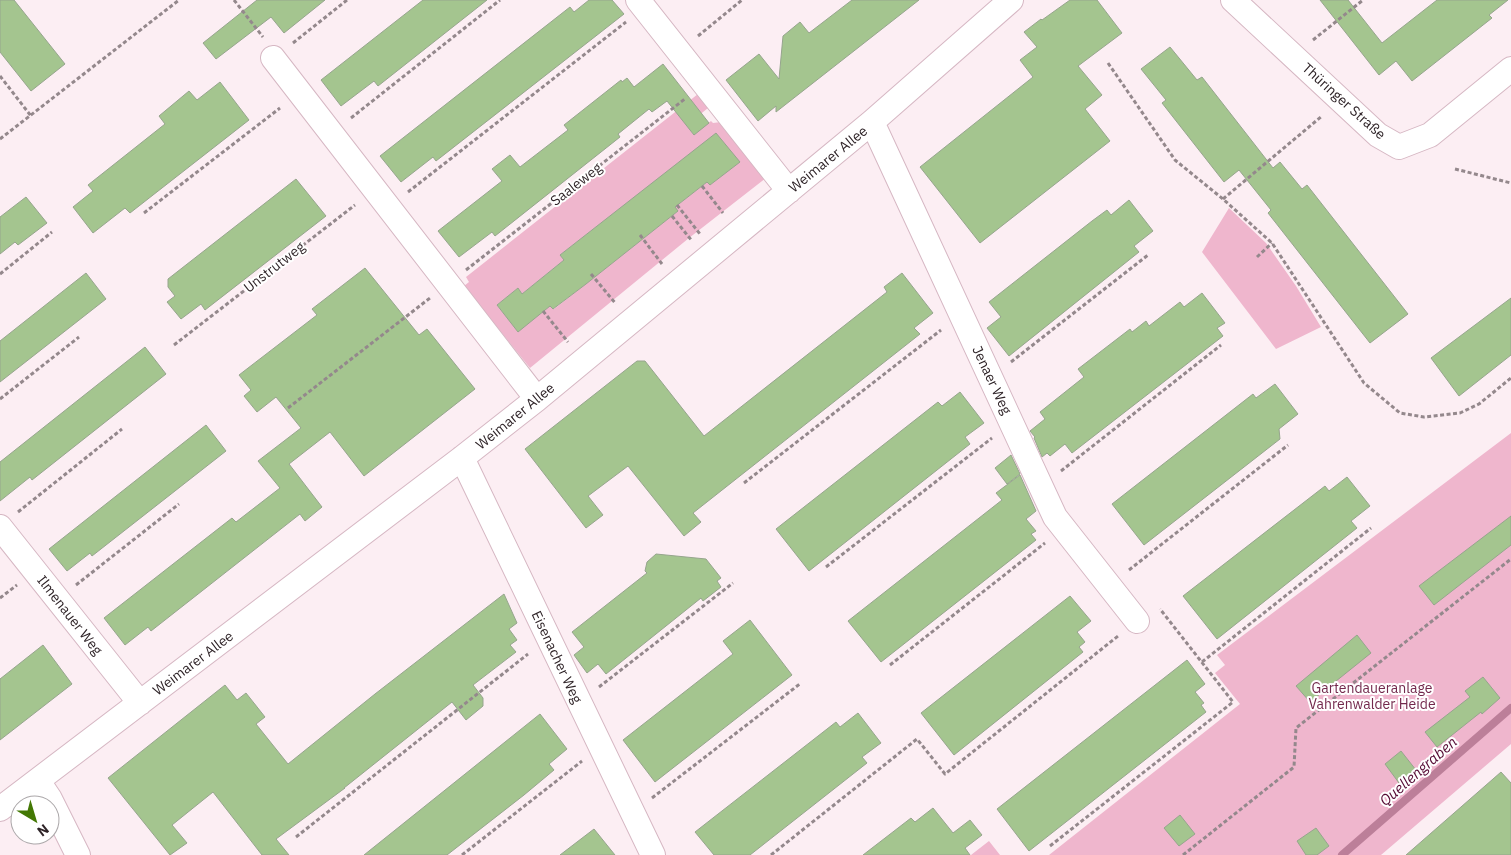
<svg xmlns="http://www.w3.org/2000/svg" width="1511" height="855" font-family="'IBM Plex Sans',sans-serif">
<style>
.green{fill:#efb6cd;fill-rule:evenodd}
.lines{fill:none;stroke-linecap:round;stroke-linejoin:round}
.stream{stroke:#bc7f99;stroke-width:8}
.building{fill:#a4c58f;stroke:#96a58d}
.street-casing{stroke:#d6b7c3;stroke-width:26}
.path{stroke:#94888c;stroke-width:3;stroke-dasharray:4 2.5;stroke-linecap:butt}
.street{stroke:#fff;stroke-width:24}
.labels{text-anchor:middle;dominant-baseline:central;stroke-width:4;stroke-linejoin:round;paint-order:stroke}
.street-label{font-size:14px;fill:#2e2327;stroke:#fff}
.park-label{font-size:14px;fill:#73294d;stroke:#fff}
.water-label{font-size:15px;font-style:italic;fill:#540933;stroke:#fff}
</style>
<rect width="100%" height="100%" fill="#fceef3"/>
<path class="green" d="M698,94L708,108L687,125L693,134L711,121L713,123L721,122L766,178L689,238L530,368L464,286L469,282L466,277ZM720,138L739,162L710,185L707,182L675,207L678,211L554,309L550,306L518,331L497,305L518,288L522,294L564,260L560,255L626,204L691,160Z
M1229,208L1266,243L1296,286L1321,327L1276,349L1202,252Z
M1511,433V744L1381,855H1049L1240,704L1215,673L1225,665L1217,655Z
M989,841L1000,855H971Z"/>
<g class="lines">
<path class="stream" d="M1342,855L1511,708"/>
</g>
<path class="building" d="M0,0H14L65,64L31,91L0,52Z
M257,0H325L284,33L271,17L216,59L203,43Z
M423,0H487L378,86L374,81L341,106L321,80Z
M589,0H612L624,14L436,161L433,157L401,182L380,156L570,7L574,12Z
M852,0H919L776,112V106L758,121L726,80L759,54L779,79L783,36L800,22L809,33Z
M1070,0H1097L1122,33L1078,66L1102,95L1085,109L1110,141L980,243L920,167L1033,77L1020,60L1037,47L1024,32L1041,19L1042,20Z
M1320,0H1348L1382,43L1437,0H1508L1489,15L1492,18L1412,81L1396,61L1379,75Z
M1170,47L1197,80L1202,77L1273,168L1280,162L1302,189L1307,185L1408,314L1370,343L1268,213L1271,210L1239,170L1224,182L1162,103L1166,100L1141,69Z
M663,64L709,123L694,135L667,101L652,112L649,109L618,134L620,137L495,236L492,232L459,257L438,231L502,181L492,169L510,155L520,167L568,130L564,125L621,80L622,82L627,78L634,87Z
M220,82L249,120L130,213L125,208L93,233L73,207L93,191L88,185L165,124L159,116L189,91L197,100Z
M716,133L740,162L710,185L707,182L675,207L678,211L586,284L553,309L550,306L518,332L497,305L518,288L522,294L564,260L560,255Z
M296,179L326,216L205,310L201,304L181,319L167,302L175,296L168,287V279Z
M26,197L47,223L18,245L15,242L0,254V217Z
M1129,200L1153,231L1134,246L1139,252L1009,356L987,328L1001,317L989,302L1092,221L1107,210L1111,215Z
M365,268L419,335L427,329L475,389L364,476L330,432L289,464L322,507L305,521L300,514L151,631L148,627L125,645L104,618L232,518L236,522L280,488L258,461L301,428L276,397L257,412L244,396L251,390L239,375L317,315L312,309Z
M86,273L106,299L0,382V341Z
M902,273L933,313L914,328L920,334L693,513L701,522L684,536L628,466L588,496L603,515L586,528L525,449L637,361H645L704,436L887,292L884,287Z
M1202,293L1225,323L1217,328L1223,336L1072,453L1065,444L1050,456L1047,453L1042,457L1034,438L1035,437L1030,431L1045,419L1040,412L1084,377L1078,369L1130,329L1132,332L1146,321L1149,326L1180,302L1184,307Z
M1511,298V355L1459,396L1431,358Z
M145,347L166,374L32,480L30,477L0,501V462Z
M1275,384L1298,414L1279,429L1280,439L1144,545L1112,504L1253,394L1256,398Z
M960,392L984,423L965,437L970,444L809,571L776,529L938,402L942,406Z
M206,425L226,451L92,556L90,553L67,571L49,549Z
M1011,455L1020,474L1007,484L995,468Z
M1020,475L1036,511L1026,519L1036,531L1031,534L1036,540L881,662L848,621L1002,500L996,493Z
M1347,477L1370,506L1351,521L1357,528L1217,639L1183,596L1325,486L1329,491Z
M1511,516V545L1434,605L1419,586Z
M656,554L706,559L721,578L717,581L721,587L703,601L701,598L606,674L598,664L587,673L574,655L584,647L572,632L647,573L645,571L647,562Z
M504,594L517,623L509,629L517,640L510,645L516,652L473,685L483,698V706L466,720L452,702L344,788H345L276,839L289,855H262L213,792L172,825L187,843L170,855L108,778L225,685L237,700L246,693L265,717L256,724L288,764L375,694Z
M1070,596L1091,621L1077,632L1085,642L1079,647L1083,652L954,755L921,713Z
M750,620L792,675L655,782L623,740L733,654L723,641Z
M1357,635L1371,653L1310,702L1296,686Z
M43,645L72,684L0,740V679Z
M1187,660L1205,684L1195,692L1204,703L1201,705L1206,712L1029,851L997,809Z
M1483,677L1500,698L1482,714L1481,712L1437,747L1425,732L1470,697L1465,691Z
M858,713L881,743L862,757L867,763L750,855H714L695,832L836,722L840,727Z
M540,714L567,749L549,764L554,770L524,795L447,855H364Z
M1401,751L1416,770L1399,783L1385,764Z
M1501,772L1511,783V855H1406Z
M933,808L953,833L970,820L982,835L965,848L970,855H863L911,818L915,822Z
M1180,815L1195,834L1179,846L1164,828Z
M1316,828L1329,846L1317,855H1306L1297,841Z
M594,829L615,855H560Z"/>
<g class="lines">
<defs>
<path id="street" d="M638,0L789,191
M1233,0L1378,135L1399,147L1430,135L1511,69
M273,58L537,399
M872,122L1055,517L1137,621
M462,458L653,855
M0,527L140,703
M38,781L50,799L78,855
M0,809L462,458L537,399L872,122L1011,0"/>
</defs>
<use href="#street" class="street-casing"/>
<path class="path" d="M234,0L263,37
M698,36L742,0
M1313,40L1363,0
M293,43L347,0
M1108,63L1175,160L1223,199L1272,243L1364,383L1400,413L1424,417L1460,413L1479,404L1511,378
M0,76L31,116
M351,118L500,0
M0,139L179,0
M1455,169L1511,183
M702,186L723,213
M408,192L626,22
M1223,199L1322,116
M677,205L700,234
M144,213L280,108
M672,216L692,241
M640,235L662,264
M1257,257L1272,243
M466,270L686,98
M0,274L52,232
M591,274L616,304
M543,311L568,342
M174,345L355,205
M1011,362L1148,255
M0,399L79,337
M288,408L430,298
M1061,471L1221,345
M744,483L941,330
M18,512L122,429
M826,567L992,438
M1129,570L1288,445
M76,585L179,504
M0,598L17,585
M1202,662L1371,528
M890,665L1045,543
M599,687L733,583
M652,798L801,683
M296,837L528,654
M1050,846L1233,702L1160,609
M462,855L582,761
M771,855L917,739L945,774L1118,636
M1183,855L1294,767L1296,728L1511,559"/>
<use href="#street" class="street"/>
</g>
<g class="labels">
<g class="street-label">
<text transform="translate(1344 101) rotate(42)">Thüringer Straße</text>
<text transform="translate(828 159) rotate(-39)">Weimarer Allee</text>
<text transform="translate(576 184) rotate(-38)">Saaleweg</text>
<text transform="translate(274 267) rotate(-38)">Unstrutweg</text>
<text transform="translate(992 380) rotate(65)">Jenaer Weg</text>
<text transform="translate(515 416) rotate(-39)">Weimarer Allee</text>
<text transform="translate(70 615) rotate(52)">Ilmenauer Weg</text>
<text transform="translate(557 657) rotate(65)">Eisenacher Weg</text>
<text transform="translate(193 663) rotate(-37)">Weimarer Allee</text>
</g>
<g class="park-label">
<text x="1372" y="688">Gartendaueranlage<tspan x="1372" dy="16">Vahrenwalder Heide</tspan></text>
</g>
<g class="water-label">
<text transform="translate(1418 771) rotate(-41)">Quellengraben</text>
</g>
</g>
<g transform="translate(35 820) rotate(142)"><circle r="24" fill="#ffffff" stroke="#aba7a9"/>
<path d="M0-4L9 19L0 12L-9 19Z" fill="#437804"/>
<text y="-8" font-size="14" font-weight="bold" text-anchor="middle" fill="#2e2327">N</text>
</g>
</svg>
